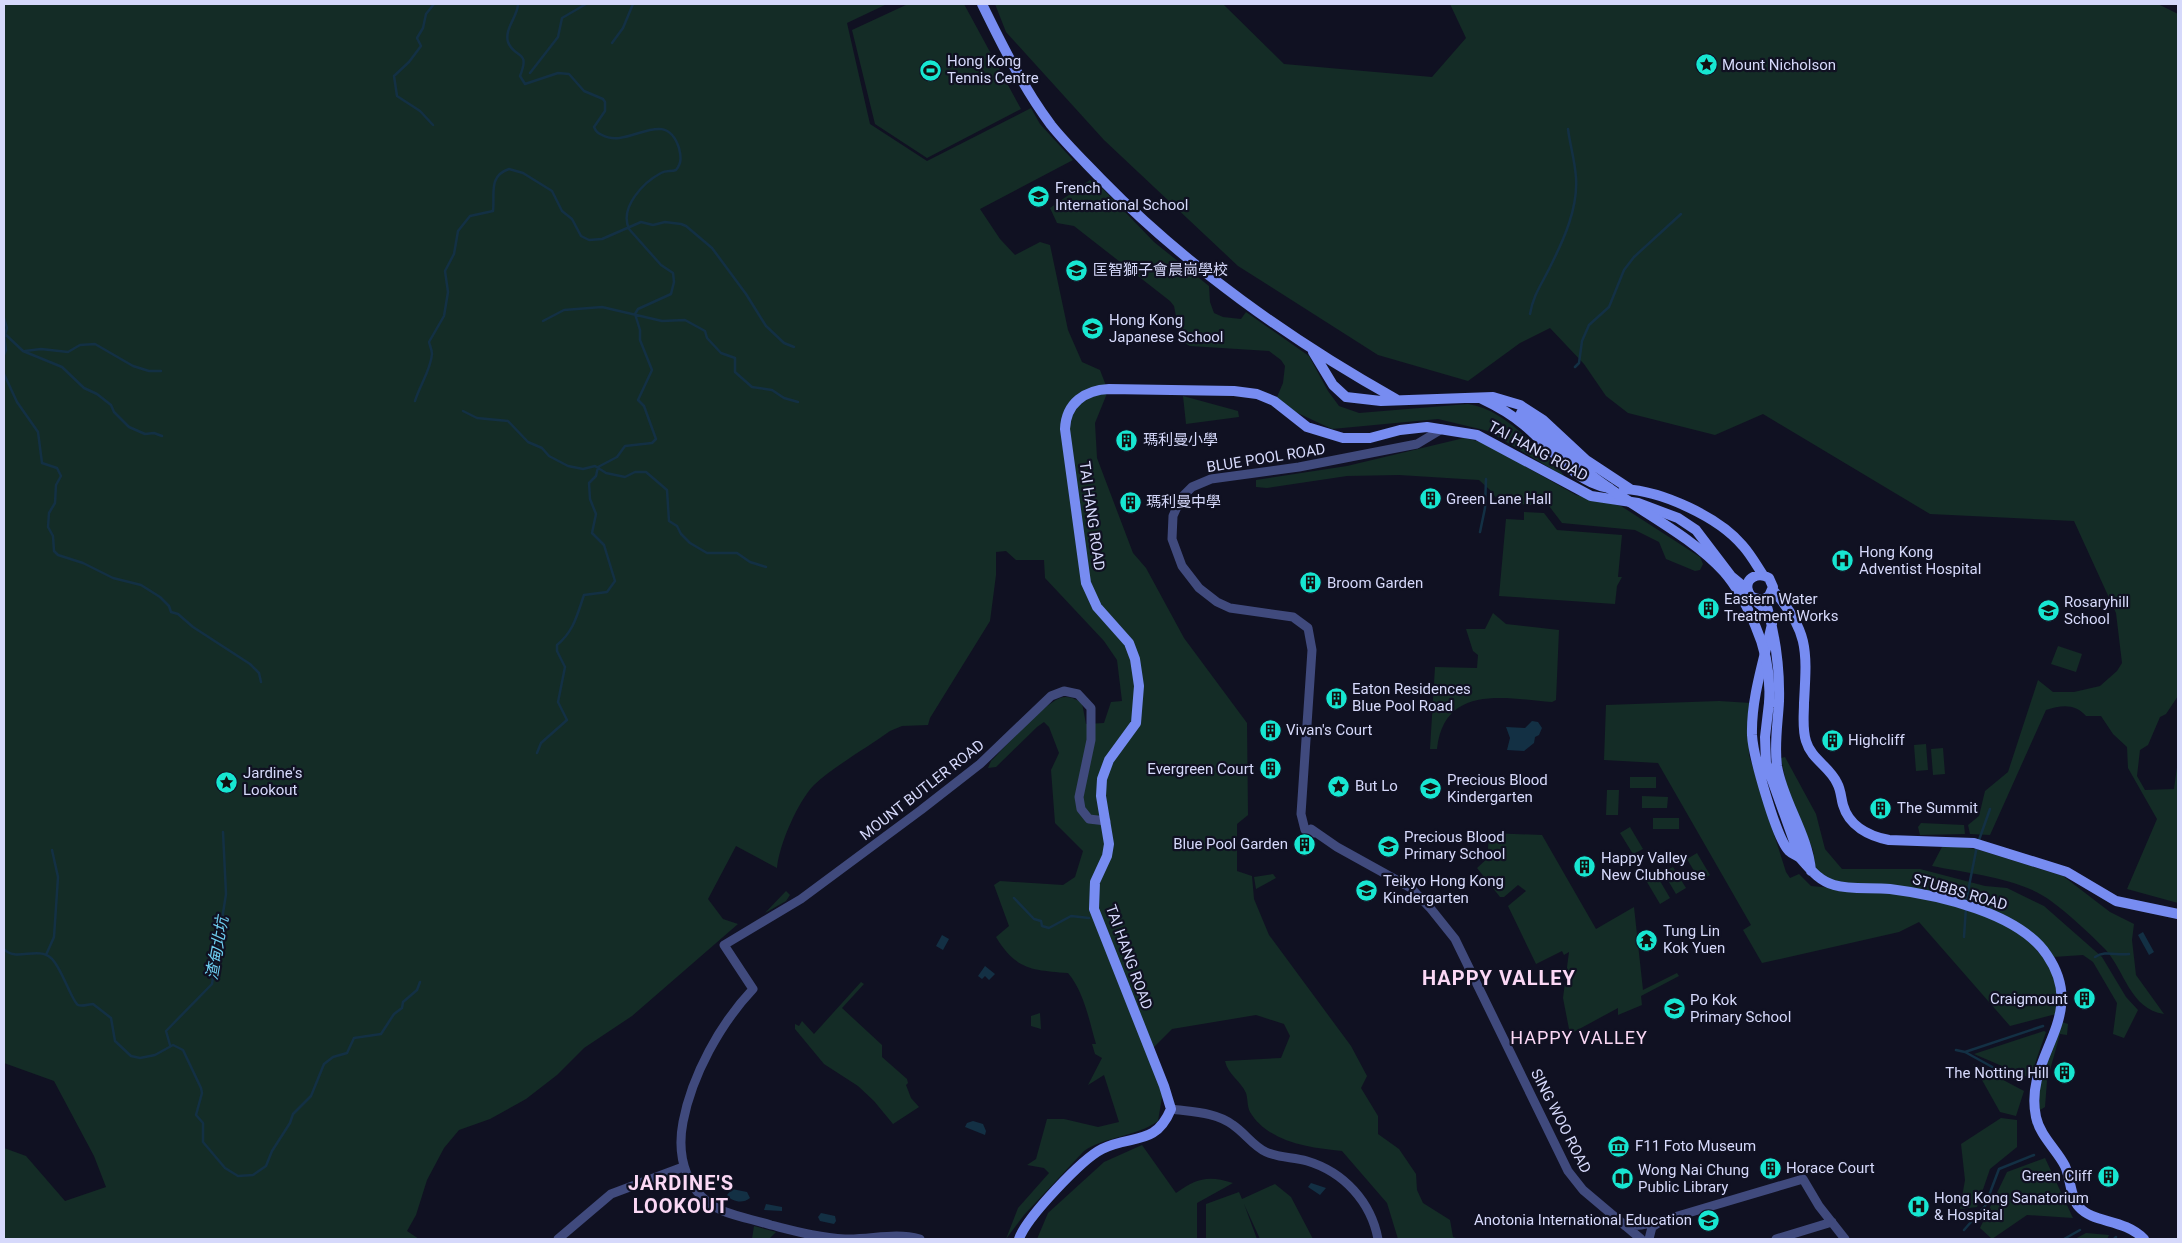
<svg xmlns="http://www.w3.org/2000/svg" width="2182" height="1243" font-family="Roboto,'Noto Sans TC',sans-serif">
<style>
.green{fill:#142c26}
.water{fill:#133044}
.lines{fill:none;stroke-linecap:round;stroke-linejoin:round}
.stream{stroke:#133044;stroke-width:2.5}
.tertiary{stroke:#404a7d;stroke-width:9}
.secondary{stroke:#778cf1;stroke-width:10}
.secondary-bridge{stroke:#778cf1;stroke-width:10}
.labels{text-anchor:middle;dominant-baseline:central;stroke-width:4.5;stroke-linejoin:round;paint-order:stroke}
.poi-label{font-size:15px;fill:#d6d9fb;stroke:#101122;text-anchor:start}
.street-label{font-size:15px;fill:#d6d9fb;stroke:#101122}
.water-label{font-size:16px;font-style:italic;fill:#6ecef0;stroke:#101122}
.quarter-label{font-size:18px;letter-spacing:1px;fill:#fbd8f5;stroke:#101122}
.district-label{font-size:20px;font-weight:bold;letter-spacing:1px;fill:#fbd8f5;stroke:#101122}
</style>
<rect width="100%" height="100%" fill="#101122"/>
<path class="green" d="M4,4H887L847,23L870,124L927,161L1031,108L1040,124L1073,160L980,209L1000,239L1015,255L1040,242L1050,245L1068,330L1082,362L1100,370L1108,391L1095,423L1097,458L1133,553L1146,568L1184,638L1247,723L1248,815L1237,824V871L1252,876L1254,899L1269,935L1351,1046L1367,1076L1361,1088L1378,1116V1134L1399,1149L1416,1174L1417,1190L1423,1203L1450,1220L1453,1237L1459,1239H1398L1387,1203L1342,1151C1309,1148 1268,1142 1250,1112C1247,1106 1248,1099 1246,1093C1241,1081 1228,1075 1225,1061L1281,1058L1290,1036L1284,1024L1256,1015L1172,1029L1153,1048L1164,1085L1158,1121C1136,1137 1106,1136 1084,1151L1024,1215L1006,1239L1018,1208L1049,1173L1044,1168L1027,1165L1036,1159L1047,1119H1064L1098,1127L1119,1122L1104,1075L1088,1085L1102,1058L1095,1054L1092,1044H1096C1089,1020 1084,992 1068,973C1032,970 1016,970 996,937L1009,926L994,885L1000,881L1063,885L1075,877L1083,851L1055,823L1051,770L1059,753L1049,727L1044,722L1037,727L996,767L988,768L991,761C1007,745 1041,706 1060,698C1068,695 1076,699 1082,703L1086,724L1104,723L1111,702L1122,701L1117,660L1104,641L1045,578L1044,560H1016L1006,551L996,552V575L990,621L930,718L928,725L902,726L890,731C868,747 833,767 814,785C798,801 779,845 777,868L736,846L708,899L723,919L738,924L632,1016L584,1048L557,1075L526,1099L490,1119L459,1130L444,1148L427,1180L416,1215L407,1231L419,1239H4V1148L26,1156L65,1201L106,1187L94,1156L54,1081L4,1063Z
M908,4H964L1021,109L927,158L875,124L852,30Z
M995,4H1223L1284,64L1432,77L1466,38L1450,4H2158L2178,14V696L2166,714L2160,717L2148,745L2140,750L2137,776L2145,790L2174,789L2178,760V903L2127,889L2157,819L2128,768L2127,747L2113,734L2101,716H2086C2075,703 2061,705 2046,710L1990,835L1970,834L1968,825L1979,816L1985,791L2008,772L2038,680L2053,692H2074L2100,686L2117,671L2122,663L2116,613L2074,521L1930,514L1763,414L1715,435L1628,413L1606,396L1584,364L1550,328L1520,343L1468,381L1378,355L1238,266L1104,140L1006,32Z
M1090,180L1102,188L1154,242L1209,286L1210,302L1214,313L1223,317L1241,319L1246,312L1309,356L1328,391L1339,406L1359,413L1468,404C1504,409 1533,445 1559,469L1565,477L1488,431L1438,419L1332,429L1289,409L1277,397L1283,383L1285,366L1281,360L1269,351L1190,346L1181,341L1174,306L1170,301L1074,226L1057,223L1050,208Z
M1183,396L1238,411L1239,417L1186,424Z
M1464,438L1482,442L1576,495L1621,506L1700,557L1703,564L1700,570L1695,571L1666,559L1659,542L1635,530L1562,523L1549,506L1500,503L1490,490L1479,480L1399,475L1347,476L1267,488L1256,487V480L1347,466Z
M1524,512L1544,513L1557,530L1622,535L1618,577H1622L1617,586L1615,604L1499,596L1506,519L1524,520Z
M1493,613L1506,624L1559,630L1556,700L1552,702C1505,698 1444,684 1437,749H1430L1435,667L1477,668L1478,655L1473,651L1466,629H1485Z
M2058,646L2082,654L2076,672L2051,664Z
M1719,701L1751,703L1749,755L1786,872L1790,878L1799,874L1811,886L1898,894L1936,901L1989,917L2021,932L2049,964L2059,989L2056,1014L2010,1026L1919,922L1899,932L1762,963L1743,930L1751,925L1658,763L1604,760L1606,705Z
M1926,744L1928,770L1916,771L1914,745Z
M1943,748L1945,774L1933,775L1931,749Z
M1785,757L1816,814L1825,849L1842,869H1920L1985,886L2007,888L2044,906L2102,957L2126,997L2138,1010L2124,1038L2113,1034L2117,1003L2093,962L2083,955L2053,957L1988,911L1829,881L1815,870L1813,850L1788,792L1781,758Z
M1630,777H1656V788H1630Z
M1607,790H1619L1618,815H1606Z
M1642,796L1668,797L1667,808H1642Z
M1653,818H1679V829H1653Z
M1921,823L1964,825L1965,834L1920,835L1918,827Z
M1630,827L1643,849L1633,854L1620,833Z
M1489,833L1542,835L1596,929L1634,907L1643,990L1677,973L1679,976L1641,996L1642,1005L1618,1015V1008L1570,1034L1563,998L1569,952L1564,955L1562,951L1536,964L1508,906L1526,891L1518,885L1504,897H1500L1477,868L1491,855L1488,850Z
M1943,845L1976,849L2063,876L2110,912L2134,924L2132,940L2136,975L2164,1014C2130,1009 2125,971 2105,949C2089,933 2069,914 2051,901C2023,879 1967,873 1932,866Z
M1697,853L1710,875L1700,881L1687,859Z
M1673,867L1686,888L1676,894L1663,872Z
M1273,874L1276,878L1256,889L1254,877Z
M1657,876L1670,898L1660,904L1647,882Z
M786,891L790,895L786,901L765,913Z
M861,982L864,984L842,1008L882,1045V1057L907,1079L908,1083L906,1085L911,1098L919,1107L893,1124L874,1101L858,1086L824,1064L795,1029V1024L799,1026L802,1021L814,1034Z
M1040,1013L1041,1029L1031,1026V1016Z
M2062,1022L2068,1024L2067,1035L2060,1034L2047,1081L2045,1107L2040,1110C2036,1079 2051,1051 2062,1022Z
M2044,1031L2046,1032L2030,1078L1974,1054Z
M1973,1064L2024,1091L2016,1116L2000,1112Z
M2001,1118L2017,1120V1147L1990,1169L1977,1207L1960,1209L1965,1180L1961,1144Z
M1142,1145L1176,1193C1197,1178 1208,1175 1233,1183L1197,1203V1239H1037L1048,1213L1104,1162Z
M2045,1158L2073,1218L2027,1215L1992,1239L1980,1228L2007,1172Z
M1275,1184L1291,1197L1313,1239H1260L1244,1204L1257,1239H1206V1204L1239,1192L1242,1199Z
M754,1226L776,1232L769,1239H752Z
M2086,1233L2109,1235L2107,1239H2075Z"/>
<path class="water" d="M1532,721L1538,722L1542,728L1539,735L1535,737L1534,743L1524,751L1507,750L1510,738L1506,727L1525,728Z
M2143,932L2154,952L2149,955L2138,935Z
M942,935L949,939L943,950L936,946Z
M985,966L995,974L989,980L985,976L982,979L978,976Z
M973,1121L983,1124L986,1131L985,1135L965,1127L967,1123Z
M1311,1183L1326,1188L1320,1195L1308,1187Z
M732,1189L747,1192L750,1198C743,1204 732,1202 727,1195Z
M766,1204L782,1207V1211L764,1210Z
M821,1213L835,1216L836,1221L834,1224L820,1221L818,1217Z"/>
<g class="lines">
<path class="stream" d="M518,4C518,16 504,29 508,42C514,59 531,49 520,76L525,84L558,73L569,74L584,91L603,99L605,102V111L594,127C596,132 598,133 602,135C629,150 665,105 679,148C681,156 682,163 676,170C671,172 666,170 661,173C644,182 619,207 629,229L661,265L673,273L674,282L671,294L638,309L635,314L640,330V340L652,370L638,400L644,406L656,439L652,443L625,446L617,457L598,467L596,476L589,483L590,499L596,514L592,533L604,545L615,581L607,592L584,595C577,615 574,631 557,645V651L565,667L558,702L567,720L541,743L537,753
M612,43L623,28L633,4
M530,73L558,37L562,18L586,4
M433,125L420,111L397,96L394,76L409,62L421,46L417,38L423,28L426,14L434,4
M1530,314C1533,295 1543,282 1551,265C1564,239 1578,208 1576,178C1575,161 1570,145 1568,129
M4,318L7,328L5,334L23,351L62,367L84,388L97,394L111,405L114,412L129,427L145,434L154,433L162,436
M543,321L564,310L602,307L662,321L685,320L705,331L707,338L721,353L735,358V372L752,387L772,390L784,398L798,402
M25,351L41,349L68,352L80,345L95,344L133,366L149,371H161
M4,355L6,350L4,335
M1575,367L1579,363L1582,341L1589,325L1609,307L1624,270L1634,257L1681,214
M4,374L17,402L38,432L42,463L57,468L61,476L56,485L55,503L49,513L48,527L53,536L54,551L58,555L83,563L113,578L141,585L160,597L169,606L171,612L178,614L193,627L250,664L259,673L261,682
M415,401C420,385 431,369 432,354C432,350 430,346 429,342L444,316L448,292L445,271L454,254L458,231L470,216L493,211C495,194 488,176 509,169L523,173L552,191L562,211L572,219L581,236L589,240L602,239L641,222L653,225L665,222L681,224L686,226L712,248L746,294L766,326L784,343L794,347
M463,411L477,418L508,421L528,442L542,448L549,456L568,466L583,469L595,466L606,473L625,477L635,472H646L667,490L669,521L677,526L681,534L690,543L707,553H737L750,562L766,567
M1480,532L1485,508L1486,479
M1979,840L1990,809
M1014,898L1034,919L1041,921L1042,926L1049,928L1071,916L1089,918
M1966,901L1977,846
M1964,937L1966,907
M4,949C15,962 38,946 51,958C61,966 72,1002 78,1005C82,1007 89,1004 93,1004L111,1018L115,1041L131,1056L140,1058L155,1055L173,1045L183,1050L201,1088L202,1093L196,1115L203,1123V1142L225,1168L238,1176L253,1175L266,1166L272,1151L290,1123L293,1114L311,1096L324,1064L333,1057L347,1053L354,1038L381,1034L394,1014L402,1008L403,1002L417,990L420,982
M46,955L54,937L58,877L52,850
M2095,957C2105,950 2117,956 2129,954
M170,1045L166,1031L212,984L226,894L223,832
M1956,1050L1965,1052L2016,1080
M1965,1052L2043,1026
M1964,1230L1985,1206L1999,1169L2034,1155
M2064,1239L2080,1230
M2114,1239L2116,1237"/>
<path class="tertiary" d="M1311,829L1337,847L1411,888L1431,909L1455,939L1568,1171L1583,1190L1641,1239
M1314,833L1305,830L1301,814L1312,650L1308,628L1293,617L1230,608L1217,602L1199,588L1182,566L1172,539L1173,516L1181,498L1192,487L1211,479L1299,467L1417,444L1442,429
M1171,1109C1192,1112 1216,1112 1233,1125C1245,1133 1253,1146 1266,1152C1279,1158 1293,1157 1307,1161C1344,1172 1371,1202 1378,1239
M1625,1226L1641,1225L1661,1221L1803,1179L1819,1206L1845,1239
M558,1239L611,1194L683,1167
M920,1239C894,1232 871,1240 845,1239C820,1238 795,1231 771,1225C755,1220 738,1217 723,1211C687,1195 676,1158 683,1122C692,1075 720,1024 753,989L724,945L801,899L921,810L980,764L1051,696L1064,691L1078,694L1091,708V740L1079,797L1081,809L1089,819L1106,821
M1649,1239L1652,1227L1660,1222
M1776,1239L1832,1222"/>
<path class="secondary" d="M982,4C1002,45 1024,89 1051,125C1067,145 1085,162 1103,181C1186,266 1292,341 1396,399
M1313,352L1333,385L1346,397L1381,401L1493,397L1520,405L1543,420L1586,460L1630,489
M1482,399C1497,406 1511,414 1524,425C1551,447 1573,482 1609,488
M1521,413L1591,475
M1624,489C1662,491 1719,517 1743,546C1751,555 1757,566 1763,575
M1773,590C1809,631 1807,650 1804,703C1804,715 1802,728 1806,741C1811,759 1830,767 1837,783C1841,790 1841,798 1843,805C1849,826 1869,836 1889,840L1974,843L2067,872L2116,901L2178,914
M1752,597L1762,600L1769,596L1773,587L1769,578C1759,572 1744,577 1748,591C1751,599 1762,606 1768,612
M1765,599C1775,633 1780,665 1779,701C1778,722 1774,744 1777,766C1783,802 1808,834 1811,871
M1772,624C1764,660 1751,698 1752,735C1753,755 1776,838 1789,851C1792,854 1797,855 1800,858C1810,869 1819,881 1834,885C1851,890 1872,887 1890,889C1939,895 2019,913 2047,955C2090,1018 2023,1055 2036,1117C2040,1136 2057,1150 2065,1166C2071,1179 2070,1197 2079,1207C2094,1224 2123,1218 2144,1239
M1769,703L1765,737L1766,763L1800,858
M1019,1239C1026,1218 1082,1159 1102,1149C1132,1134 1155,1147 1171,1109L1164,1086L1094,909L1095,882L1107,856L1109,844L1101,796L1102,779L1109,760L1136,723L1139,686L1135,659L1129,643L1097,607L1086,583L1065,429C1066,403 1085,390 1109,389L1234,391L1257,394L1274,401L1307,427L1343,438H1370L1400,430L1427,427L1477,435L1591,496L1638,503L1678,518L1696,530L1731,576L1748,590"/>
<path class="secondary-bridge" d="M1591,475C1633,508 1690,534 1724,572C1738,588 1747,606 1755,625C1766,650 1771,676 1769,703"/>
</g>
<defs>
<symbol id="sight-disc" viewBox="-11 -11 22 22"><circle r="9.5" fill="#17e6d1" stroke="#101122"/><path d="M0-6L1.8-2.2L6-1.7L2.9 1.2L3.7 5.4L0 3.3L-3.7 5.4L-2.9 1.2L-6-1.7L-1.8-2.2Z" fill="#111"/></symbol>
<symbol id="stadium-disc" viewBox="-11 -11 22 22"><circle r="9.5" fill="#17e6d1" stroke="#101122"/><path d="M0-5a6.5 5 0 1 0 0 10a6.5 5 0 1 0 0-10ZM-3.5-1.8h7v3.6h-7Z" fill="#111"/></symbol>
<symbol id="school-disc" viewBox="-11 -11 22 22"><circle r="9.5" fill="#17e6d1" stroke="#101122"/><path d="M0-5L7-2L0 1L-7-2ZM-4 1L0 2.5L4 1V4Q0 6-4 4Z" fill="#111"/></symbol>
<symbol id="building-disc" viewBox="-11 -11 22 22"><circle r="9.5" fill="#17e6d1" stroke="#101122"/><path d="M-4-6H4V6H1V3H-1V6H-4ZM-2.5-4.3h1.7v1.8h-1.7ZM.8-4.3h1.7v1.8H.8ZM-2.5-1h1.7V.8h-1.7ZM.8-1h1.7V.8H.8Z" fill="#111"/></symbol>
<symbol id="hospital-disc" viewBox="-11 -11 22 22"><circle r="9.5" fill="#17e6d1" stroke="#101122"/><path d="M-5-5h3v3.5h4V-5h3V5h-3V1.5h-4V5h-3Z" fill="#111"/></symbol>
<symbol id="temple-disc" viewBox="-11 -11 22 22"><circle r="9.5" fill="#17e6d1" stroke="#101122"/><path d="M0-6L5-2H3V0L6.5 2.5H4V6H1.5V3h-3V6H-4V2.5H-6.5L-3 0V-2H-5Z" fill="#111"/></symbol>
<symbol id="museum-disc" viewBox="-11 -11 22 22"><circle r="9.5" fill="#17e6d1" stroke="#101122"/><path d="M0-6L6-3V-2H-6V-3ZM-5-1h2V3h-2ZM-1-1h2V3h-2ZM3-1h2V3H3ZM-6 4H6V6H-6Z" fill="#111"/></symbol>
<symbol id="library-disc" viewBox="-11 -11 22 22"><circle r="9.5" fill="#17e6d1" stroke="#101122"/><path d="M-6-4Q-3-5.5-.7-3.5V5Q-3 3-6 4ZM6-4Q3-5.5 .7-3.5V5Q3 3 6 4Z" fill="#111"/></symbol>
</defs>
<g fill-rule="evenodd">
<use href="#sight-disc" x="1694" y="52" width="25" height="25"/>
<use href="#stadium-disc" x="918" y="58" width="25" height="25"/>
<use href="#school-disc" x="1026" y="184" width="25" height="25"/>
<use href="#school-disc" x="1064" y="258" width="25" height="25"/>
<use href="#school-disc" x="1080" y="316" width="25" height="25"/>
<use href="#building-disc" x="1114" y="428" width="25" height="25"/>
<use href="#building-disc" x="1418" y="486" width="25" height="25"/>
<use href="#building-disc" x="1118" y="490" width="25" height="25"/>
<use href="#hospital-disc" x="1830" y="548" width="25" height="25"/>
<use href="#building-disc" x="1298" y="570" width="25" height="25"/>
<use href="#building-disc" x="1696" y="596" width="25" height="25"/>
<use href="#school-disc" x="2036" y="598" width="25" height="25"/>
<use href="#building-disc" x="1324" y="686" width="25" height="25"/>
<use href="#building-disc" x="1258" y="718" width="25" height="25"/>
<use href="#building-disc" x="1820" y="728" width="25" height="25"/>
<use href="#building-disc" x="1258" y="756" width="25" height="25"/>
<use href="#sight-disc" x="214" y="770" width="25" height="25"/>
<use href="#sight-disc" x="1326" y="774" width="25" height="25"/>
<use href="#school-disc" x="1418" y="776" width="25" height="25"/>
<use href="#building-disc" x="1868" y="796" width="25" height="25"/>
<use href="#building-disc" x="1292" y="832" width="25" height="25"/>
<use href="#school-disc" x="1376" y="834" width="25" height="25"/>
<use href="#building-disc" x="1572" y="854" width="25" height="25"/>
<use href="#school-disc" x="1354" y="878" width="25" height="25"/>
<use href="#temple-disc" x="1634" y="928" width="25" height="25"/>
<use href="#building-disc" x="2072" y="986" width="25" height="25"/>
<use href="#school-disc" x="1662" y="996" width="25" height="25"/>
<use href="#building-disc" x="2052" y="1060" width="25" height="25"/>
<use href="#museum-disc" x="1606" y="1134" width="25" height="25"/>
<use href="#building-disc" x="1758" y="1156" width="25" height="25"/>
<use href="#building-disc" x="2096" y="1164" width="25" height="25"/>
<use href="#library-disc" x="1610" y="1166" width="25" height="25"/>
<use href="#hospital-disc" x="1906" y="1194" width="25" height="25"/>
<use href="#school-disc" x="1696" y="1208" width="25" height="25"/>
</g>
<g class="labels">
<g class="poi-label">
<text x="947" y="61">Hong Kong<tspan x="947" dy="17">Tennis Centre</tspan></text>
<text x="1722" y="65">Mount Nicholson</text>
<text x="1055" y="188">French<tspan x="1055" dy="17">International School</tspan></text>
<text x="1093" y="270">匡智獅子會晨崗學校</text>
<text x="1109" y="320">Hong Kong<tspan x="1109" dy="17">Japanese School</tspan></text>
<text x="1143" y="440">瑪利曼小學</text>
<text x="1446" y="499">Green Lane Hall</text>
<text x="1146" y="502">瑪利曼中學</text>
<text x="1859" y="552">Hong Kong<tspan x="1859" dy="17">Adventist Hospital</tspan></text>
<text x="1327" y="583">Broom Garden</text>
<text x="1724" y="599">Eastern Water<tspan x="1724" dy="17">Treatment Works</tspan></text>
<text x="2064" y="602">Rosaryhill<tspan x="2064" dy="17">School</tspan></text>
<text x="1352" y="689">Eaton Residences<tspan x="1352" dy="17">Blue Pool Road</tspan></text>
<text x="1286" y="730">Vivan's Court</text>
<text x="1848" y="740">Highcliff</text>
<text x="1254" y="769" text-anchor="end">Evergreen Court</text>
<text x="243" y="773">Jardine's<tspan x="243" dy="17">Lookout</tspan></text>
<text x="1447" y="780">Precious Blood<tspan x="1447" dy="17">Kindergarten</tspan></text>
<text x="1355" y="786">But Lo</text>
<text x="1897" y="808">The Summit</text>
<text x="1404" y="837">Precious Blood<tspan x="1404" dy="17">Primary School</tspan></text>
<text x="1288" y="844" text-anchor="end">Blue Pool Garden</text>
<text x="1601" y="858">Happy Valley<tspan x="1601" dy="17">New Clubhouse</tspan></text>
<text x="1383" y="881">Teikyo Hong Kong<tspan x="1383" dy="17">Kindergarten</tspan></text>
<text x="1663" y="931">Tung Lin<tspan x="1663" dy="17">Kok Yuen</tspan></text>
<text x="2068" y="999" text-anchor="end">Craigmount</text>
<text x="1690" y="1000">Po Kok<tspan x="1690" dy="17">Primary School</tspan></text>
<text x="2049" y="1073" text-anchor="end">The Notting Hill</text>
<text x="1635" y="1146">F11 Foto Museum</text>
<text x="1786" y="1168">Horace Court</text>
<text x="1638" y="1170">Wong Nai Chung<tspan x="1638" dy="17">Public Library</tspan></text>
<text x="2092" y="1176" text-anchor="end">Green Cliff</text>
<text x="1934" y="1198">Hong Kong Sanatorium<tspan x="1934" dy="17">&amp; Hospital</tspan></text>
<text x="1692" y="1220" text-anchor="end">Anotonia International Education</text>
</g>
<g class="street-label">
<text transform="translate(1538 451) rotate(28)">TAI HANG ROAD</text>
<text transform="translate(1266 458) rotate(-9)">BLUE POOL ROAD</text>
<text transform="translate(1092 516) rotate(82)">TAI HANG ROAD</text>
<text transform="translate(922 790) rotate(-38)">MOUNT BUTLER ROAD</text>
<text transform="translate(1960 892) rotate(16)">STUBBS ROAD</text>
<text transform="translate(1129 957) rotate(70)">TAI HANG ROAD</text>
<text transform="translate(1561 1121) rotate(63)">SING WOO ROAD</text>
</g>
<g class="water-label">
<text transform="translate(217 948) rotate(-80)">渣甸北坑</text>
</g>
<g class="quarter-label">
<text x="1579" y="1037">HAPPY VALLEY</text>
</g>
<g class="district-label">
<text x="1499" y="978">HAPPY VALLEY</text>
<text x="681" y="1183">JARDINE'S<tspan x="681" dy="23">LOOKOUT</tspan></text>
</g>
</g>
<rect width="2182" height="1243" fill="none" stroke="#d6d9fb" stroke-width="10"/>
</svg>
